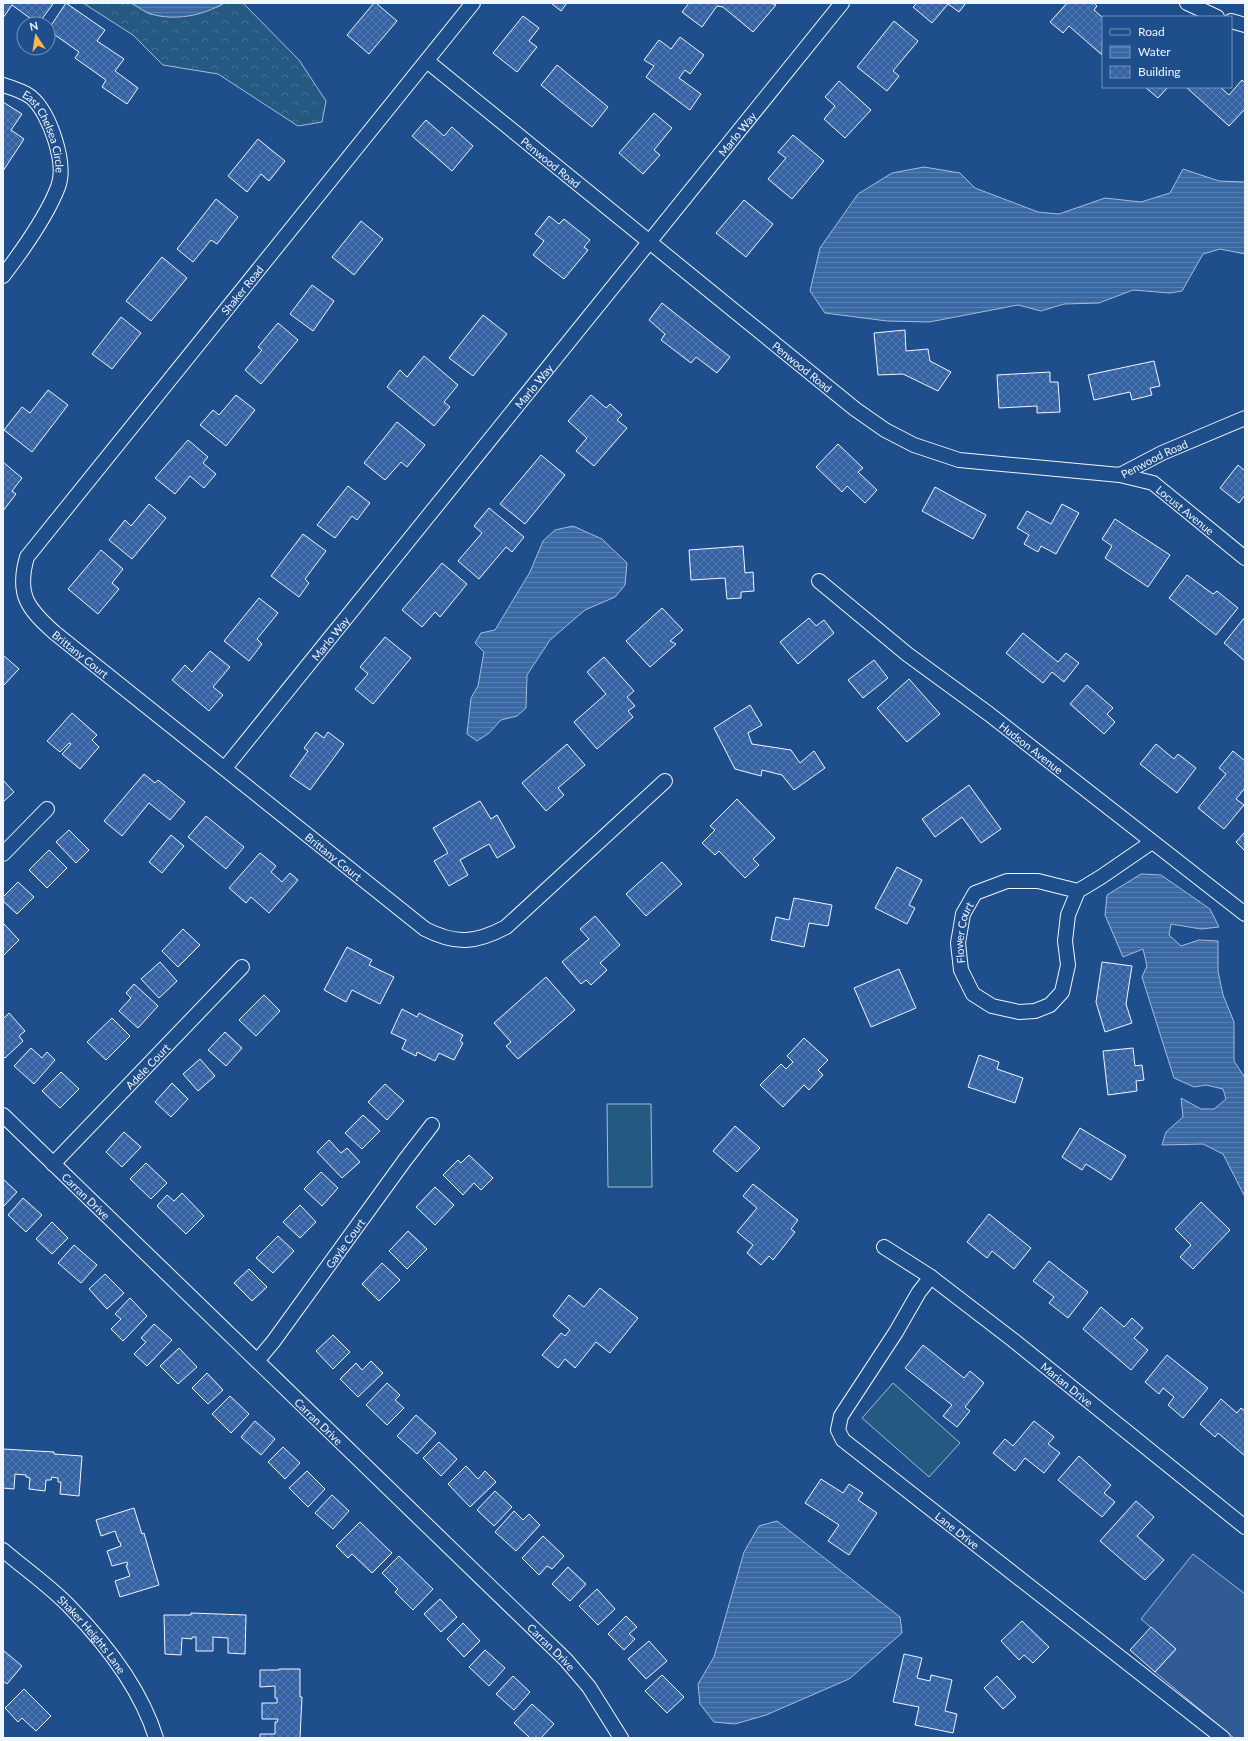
<svg xmlns="http://www.w3.org/2000/svg" width="1248" height="1741" font-family="Lato,sans-serif">
<style>
.forest{fill:url(#forest-crowns);stroke:#a8bbd7}
.garden{fill:#245a82;stroke:#a8bbd7}
.parking{fill:#305b95;stroke:#a8bbd7}
.water{fill:url(#water-rules);stroke:#a8bbd7}
.building{fill:url(#building-cross-hatch);stroke:#f2f6ff}
.lines{fill:none;stroke-linecap:round;stroke-linejoin:round}
.minor-casing{stroke:#f2f6ff;stroke-width:16}
.minor{stroke:#1f4e8c;stroke-width:14}
.labels{text-anchor:middle;dominant-baseline:central;stroke-width:3;stroke-linejoin:round;paint-order:stroke}
.street-label{font-size:11px;fill:#f2f6ff;stroke:#1f4e8c}
</style>
<defs>
<pattern id="forest-crowns" width="20" height="18" patternUnits="userSpaceOnUse"><rect width="20" height="18" fill="#245a82"/><path d="M2 6a3 3 0 1 1 6 0M12 15a3 3 0 1 1 6 0" fill="none" stroke="#447295"/></pattern>
<pattern id="water-rules" width="6" height="5" patternUnits="userSpaceOnUse"><rect width="6" height="5" fill="#3b69a3"/><path d="M0 2.5h6" fill="none" stroke="#587fb1"/></pattern>
<pattern id="building-cross-hatch" width="8" height="8" patternUnits="userSpaceOnUse"><rect width="8" height="8" fill="#3563a3"/><path d="M0 0l8 8M0 8l8-8" fill="none" stroke="#537ab1"/></pattern>
</defs>
<rect width="100%" height="100%" fill="#1f4e8c"/>
<path class="forest" d="M83,3H131L150,14L217,7L224,3H243L299,60L326,101L322,122L298,126L218,74L163,65L133,35Z"/>
<path class="garden" d="M607,1104H651L652,1187H608Z
M893,1383L960,1443L929,1477L862,1418Z"/>
<path class="parking" d="M1193,1554L1245,1594V1738H1234L1155,1672L1176,1649L1141,1619Z"/>
<path class="water" d="M131,3H224C203,16 174,21 151,14C144,12 137,6 131,3Z
M924,167L960,173L975,188L1038,212L1059,214L1105,198L1141,202L1170,193L1183,169L1219,181L1245,182V254L1220,249L1203,254L1182,291L1170,293L1133,290L1099,303L1064,304L1041,311L1018,305L929,322L887,321L825,313L810,291L820,248L858,194L892,173Z
M573,526L602,539L627,563L625,585L615,597L585,610L550,640L527,675L526,708L517,716L501,720L489,733L477,741L467,734L471,698L478,686L484,652L475,643L481,633L495,630L530,572L543,541L555,530Z
M1141,874L1161,875L1210,909L1219,927L1201,929L1171,924L1169,935L1181,946L1199,940L1218,941V971L1223,995L1234,1022V1061L1245,1078V1197L1223,1154L1203,1144L1162,1145L1166,1132L1183,1117L1181,1098L1201,1109H1214L1226,1099L1223,1089L1206,1085L1194,1087L1174,1078L1142,977L1147,966L1143,949L1123,957L1105,915L1107,895Z
M777,1521L900,1617L902,1633L849,1679L766,1715L735,1724L714,1722L700,1704L698,1684L714,1657L744,1552L759,1526Z"/>
<path class="building" d="M3,3H51L53,4L38,24L12,5L3,18Z
M66,3L105,30L97,41L124,59L115,71L138,88L127,104L102,87L106,80L75,58L79,52L48,30Z
M374,3H376L397,21L369,54L347,35Z
M551,3H567L561,11Z
M689,3H771L776,5L753,32L723,7L717,6L702,27L682,12Z
M917,3H966L959,12L948,4L932,23L913,7Z
M1067,3H1094L1097,6L1094,10L1103,18L1102,55L1069,26L1063,33L1050,22Z
M523,16L539,28L529,41L537,47L517,72L493,53Z
M894,21L918,41L893,71L899,76L887,91L857,67Z
M680,37L704,55L690,74L685,70L679,78L701,94L690,110L646,77L654,66L644,60L659,40L671,49Z
M557,65L608,107L592,127L541,85Z
M1242,80L1245,83V109L1229,126L1186,87H1220L1229,95Z
M839,81L871,110L845,138L824,119L835,106L825,97Z
M1145,87H1168L1158,98Z
M3,102L22,114L11,130L24,139L3,171Z
M654,113L672,128L654,150L660,155L643,174L619,153Z
M426,120L444,136L452,127L473,146L452,171L412,136Z
M793,135L824,161L792,199L768,179L786,158L778,152Z
M258,139L285,161L269,181L261,174L247,192L228,176Z
M216,199L238,217L217,244L211,240L193,262L177,249Z
M744,200L773,224L746,257L716,233Z
M549,216L559,224L564,219L590,240L584,247L588,250L564,279L533,255L544,241L535,234Z
M361,221L383,239L354,275L332,257Z
M162,257L187,278L151,321L126,301Z
M312,285L334,301L313,331L290,314Z
M662,303L730,357L717,373L696,357L691,363L661,340L665,334L649,320Z
M483,315L507,334L473,376L449,358Z
M121,317L141,333L112,369L92,354Z
M278,323L298,340L261,384L245,370L262,350L258,347Z
M905,330L906,351L928,349L930,361L951,372L938,391L903,374L878,375L874,333Z
M424,356L458,385L444,402L450,407L434,426L387,387L400,370L407,377Z
M1154,361L1160,386L1150,388L1152,395L1132,400L1130,392L1094,400L1088,375Z
M1050,372V382H1058L1060,412L1037,413V406L999,408L997,375Z
M48,390L68,405L32,452L4,430L22,407L30,413Z
M236,395L255,410L226,446L200,425L213,410L219,415Z
M591,395L606,408L610,404L622,415L617,420L627,428L594,466L576,451L587,438L568,421Z
M397,422L425,445L407,467L401,462L385,480L364,463Z
M188,440L208,457L203,463L216,474L204,488L190,476L175,494L155,478Z
M838,444L863,468L858,472L877,490L865,503L847,486L842,492L816,467Z
M541,455L565,475L525,524L500,504Z
M3,462L22,478L12,491L16,494L3,511Z
M1238,465L1245,471V495L1239,503L1220,488Z
M348,486L370,503L357,520L352,516L335,538L317,525Z
M935,487L986,515L973,539L922,511Z
M149,504L166,518L132,559L109,540L125,520L131,526Z
M1062,504L1079,513L1056,554L1041,546L1038,552L1024,544L1029,535L1017,528L1027,511L1051,524Z
M489,508L524,537L512,552L506,547L479,579L458,561L482,533L474,526Z
M1115,519L1170,555L1148,587L1105,558L1112,546L1102,539Z
M303,534L326,551L305,579L309,583L299,597L271,576Z
M743,546L745,573L753,572L754,591L741,592V598L727,599L725,578L691,580L689,550Z
M101,550L123,569L112,583L119,589L98,614L68,589Z
M442,563L467,584L440,617L435,612L422,627L402,610Z
M1187,575L1213,594L1217,591L1238,608L1216,635L1169,598Z
M259,598L278,613L257,639L262,644L249,661L224,641Z
M662,608L683,630L670,641L676,644L650,667L626,641Z
M1245,617V661L1224,643Z
M809,618L816,626L824,620L834,633L798,664L780,642Z
M1023,633L1058,662L1066,653L1079,663L1064,682L1052,672L1043,683L1006,653Z
M385,637L411,658L373,704L355,689L368,674L360,667Z
M210,651L230,667L213,687L223,695L209,711L172,680L185,665L192,672Z
M3,655L19,669L3,686Z
M604,657L634,691L627,697L635,706L628,711L633,717L597,749L574,722L606,694L587,672Z
M874,660L888,678L863,698L848,680Z
M909,679L940,714L907,742L877,708Z
M1087,685L1113,708L1107,714L1115,722L1104,734L1070,704Z
M750,705L762,725L748,733L752,744L791,750L800,763L814,751L825,768L794,790L782,775L762,770L761,776L735,769L714,728Z
M72,713L97,735L92,740L99,747L80,769L62,754L71,744L69,743L60,752L47,741Z
M316,732L324,738L328,732L344,744L310,790L290,776L308,751L304,748Z
M567,744L585,765L558,788L564,795L546,811L522,783Z
M1156,744L1174,759L1178,754L1196,768L1177,793L1140,764Z
M1233,751L1245,761V788L1236,799L1244,805L1224,829L1198,808L1226,774L1219,768Z
M144,774L155,783L158,780L185,802L170,820L149,803L122,836L104,821Z
M3,780L14,792L3,802Z
M969,785L1001,829L981,843L962,817L935,837L922,819Z
M737,799L775,838L753,859L759,865L745,878L719,851L715,855L702,843L715,830L710,826Z
M480,801L491,819L497,815L515,847L497,858L489,844L460,860L468,875L449,886L434,861L448,853L433,828Z
M206,816L244,847L226,869L188,837Z
M69,830L89,850L76,863L56,842Z
M1245,832V851L1236,842Z
M171,835L184,846L162,873L149,862Z
M49,850L67,868L47,888L29,870Z
M260,853L276,866L271,872L282,882L290,873L298,880L269,913L251,897L246,903L229,888Z
M662,862L682,884L646,916L626,894Z
M897,867L922,880L909,905L915,908L907,924L875,908Z
M18,882L34,897L17,914L3,901V897Z
M794,898L832,905L828,926L809,923L804,947L771,940L776,917L789,920Z
M595,916L620,945L600,963L607,970L591,985L586,980L581,984L562,962L589,939L580,929Z
M3,923L19,940L3,956Z
M183,929L200,945L178,967L162,951Z
M347,947L372,960L369,965L394,977L380,1004L352,990L346,1002L324,990Z
M160,962L177,981L159,998L141,979Z
M1102,962L1132,966L1126,1004L1132,1023L1105,1032L1096,1002Z
M899,969L916,1008L871,1027L854,988Z
M546,977L575,1010L518,1059L506,1046L511,1042L494,1023Z
M134,984L158,1006L138,1028L119,1011L131,998L126,993Z
M264,995L280,1011L256,1036L239,1020Z
M402,1009L417,1017L419,1013L463,1035L460,1041L463,1043L454,1060L439,1053L435,1061L417,1052L416,1056L402,1049L406,1040L391,1033Z
M9,1013L25,1031L19,1036L23,1041L5,1058L3,1056V1019Z
M112,1018L130,1036L106,1060L87,1042Z
M225,1032L242,1048L226,1066L208,1050Z
M804,1038L828,1060L818,1070L823,1075L809,1090L804,1085L783,1107L760,1085L781,1064L786,1069L793,1062L787,1056Z
M31,1048L42,1058L47,1052L55,1060L34,1084L14,1066Z
M1133,1048L1135,1066L1142,1065L1144,1080L1136,1081L1137,1091L1108,1095L1103,1051Z
M979,1055L999,1062L997,1069L1023,1078L1015,1103L968,1087Z
M200,1059L215,1076L198,1091L183,1074Z
M61,1072L79,1089L60,1108L42,1091Z
M172,1083L188,1099L171,1117L155,1102Z
M385,1084L404,1101L387,1120L368,1102Z
M363,1115L380,1131L362,1149L345,1133Z
M735,1126L760,1148L737,1172L713,1151Z
M1080,1128L1126,1156L1111,1180L1086,1164L1082,1170L1062,1157Z
M124,1132L141,1147L122,1167L106,1152Z
M329,1140L341,1153L347,1148L360,1162L342,1178L317,1152Z
M469,1155L493,1178L481,1190L474,1183L463,1195L443,1175L458,1160L461,1163Z
M146,1163L167,1183L151,1199L130,1179Z
M321,1172L338,1188L322,1206L304,1189Z
M3,1179L17,1192L4,1206L3,1205Z
M753,1184L798,1220L791,1229L795,1232L773,1260L769,1256L761,1265L747,1253L753,1245L737,1232L757,1208L743,1196Z
M435,1187L454,1205L435,1225L416,1207Z
M182,1193L204,1216L186,1234L157,1206L167,1195L174,1201Z
M23,1198L42,1215L26,1232L8,1215Z
M1201,1202L1230,1230L1193,1269L1180,1257L1191,1245L1175,1229Z
M300,1205L316,1222L300,1238L283,1222Z
M989,1214L1031,1248L1014,1269L992,1251L987,1258L967,1242Z
M52,1222L68,1238L52,1254L36,1239Z
M408,1231L427,1249L407,1269L389,1251Z
M278,1236L294,1251L273,1273L256,1258Z
M74,1245L97,1265L81,1283L58,1263Z
M1049,1261L1088,1292L1068,1318L1049,1303L1054,1297L1033,1281Z
M382,1263L400,1280L379,1301L362,1284Z
M249,1269L267,1287L252,1301L234,1283Z
M105,1274L124,1293L107,1309L89,1289Z
M600,1288L638,1318L610,1353L596,1342L575,1368L565,1359L558,1368L542,1355L561,1333L565,1336L570,1330L553,1316L569,1295L584,1307Z
M130,1298L147,1316L123,1341L111,1329L121,1319L115,1314Z
M1101,1307L1124,1327L1132,1318L1143,1328L1134,1338L1148,1350L1131,1370L1083,1329Z
M154,1324L172,1340L147,1366L134,1354L146,1342L141,1338Z
M333,1335L350,1352L333,1369L316,1351Z
M923,1345L964,1378L970,1371L984,1383L965,1407L970,1411L957,1427L943,1416L952,1405L905,1368Z
M179,1348L197,1367L178,1384L160,1366Z
M1167,1355L1208,1388L1183,1418L1168,1405L1174,1397L1163,1388L1159,1394L1145,1382Z
M371,1361L383,1373L358,1397L340,1379L356,1363L362,1370Z
M207,1373L223,1390L208,1404L192,1388Z
M387,1383L400,1395L395,1400L404,1408L387,1425L366,1405Z
M230,1396L249,1414L231,1433L212,1414Z
M1221,1399L1237,1413L1241,1408L1245,1411V1456L1218,1433L1215,1437L1200,1424Z
M416,1415L436,1433L417,1454L397,1436Z
M255,1421L275,1439L261,1455L241,1437Z
M1034,1421L1054,1437L1048,1444L1060,1453L1044,1473L1025,1458L1015,1471L993,1453L1005,1439L1013,1446Z
M439,1442L457,1459L441,1476L423,1458Z
M283,1447L300,1463L285,1479L268,1462Z
M3,1449L54,1452V1454L82,1456L79,1496L60,1494L61,1482H58V1478L52,1477L51,1480H46L45,1491L29,1489L30,1478L26,1477V1475L15,1474L14,1489L3,1488Z
M1079,1456L1111,1485L1104,1493L1115,1502L1102,1517L1058,1480Z
M466,1466L478,1479L485,1471L496,1482L470,1507L448,1484Z
M307,1471L325,1489L308,1507L289,1488Z
M821,1479L843,1493L849,1484L863,1493L858,1500L877,1513L849,1555L828,1541L839,1525L805,1503Z
M495,1491L512,1507L494,1526L477,1510Z
M332,1495L349,1511L333,1529L315,1513Z
M1136,1501L1154,1517L1137,1536L1164,1560L1145,1580L1100,1541Z
M134,1508L142,1534L144,1533L159,1585L120,1597L115,1581L130,1576L126,1565H128L127,1562L112,1566L107,1551L121,1546L120,1542H119L115,1531L101,1536L96,1520Z
M514,1511L523,1520L529,1514L540,1525L516,1551L495,1532Z
M360,1522L392,1553L372,1573L352,1554L348,1558L336,1546Z
M543,1536L564,1556L552,1569L547,1566L539,1575L522,1558Z
M399,1556L433,1589L413,1610L395,1592L398,1589L382,1573Z
M568,1567L586,1584L570,1601L552,1584Z
M597,1589L615,1609L598,1625L579,1606Z
M440,1599L457,1617L441,1632L424,1614Z
M191,1613L246,1615L245,1654L228,1653V1638L213,1637V1651H196V1637H192V1639L182,1638L181,1655L165,1654L164,1615H191Z
M626,1616L637,1627L629,1634L635,1639L624,1650L608,1634Z
M1022,1621L1049,1647L1033,1663L1024,1655L1019,1660L1001,1641Z
M463,1623L480,1641L464,1657L447,1639Z
M1151,1627L1176,1649L1155,1672L1130,1650Z
M649,1641L667,1661L646,1679L628,1659Z
M3,1650L22,1666L7,1684L3,1681Z
M485,1650L505,1668L489,1686L469,1667Z
M904,1654L922,1658L917,1678L930,1681L931,1675L952,1680L945,1711L957,1714L953,1733L915,1725L919,1707L893,1702Z
M279,1669H300V1697H302L300,1738H260V1734H275V1722H277L278,1719H262V1703H277V1698H275V1686L260,1687V1670H279Z
M662,1675L684,1697L667,1713L645,1691Z
M513,1676L530,1692L514,1710L496,1694Z
M997,1676L1016,1697L1003,1709L984,1688Z
M24,1689L51,1716L36,1731L22,1718L18,1722L5,1708Z
M532,1704L554,1724L541,1738H530L514,1723Z"/>
<g class="lines">
<defs>
<g id="minor">
<path id="s1" d="M473,3L27,557C16,595 28,609 55,633L425,929C456,945 476,943 506,927L665,781"/>
<path d="M1187,3L1217,17"/>
<path d="M1231,21L1245,25"/>
<path id="s2" d="M427,61L855,409L885,430L914,445L959,460L1120,475L1162,453L1245,418"/>
<path id="s3" d="M3,85C13,88 23,91 31,97C50,113 67,164 58,187C47,216 22,251 3,276"/>
<path id="s4" d="M1120,475L1153,483L1245,558"/>
<path id="s5" d="M819,581L907,654L989,714L1245,914"/>
<path id="s6" d="M225,768L842,3"/>
<path d="M3,854L47,809"/>
<path id="s7" d="M1078,891L1068,915L1065,941L1068,965L1062,992L1050,1005L1035,1011L1019,1012L992,1006L973,994L961,970L958,943L963,914L975,893L1007,881H1038L1078,891L1101,877L1152,842"/>
<path id="s8" d="M3,1115L566,1660L589,1687L621,1738"/>
<path id="s9" d="M53,1164L242,967"/>
<path id="s10" d="M884,1247L931,1277L1013,1340L1245,1527"/>
<path id="s11" d="M931,1277L919,1292L896,1332L841,1416L838,1430L843,1440L1223,1738"/>
<path id="s12" d="M257,1361L273,1342L405,1160L432,1125"/>
<path id="s13" d="M3,1550C25,1569 50,1586 70,1607C105,1643 141,1689 156,1738"/>
</g>
</defs>
<use href="#minor" class="minor-casing"/>
<use href="#minor" class="minor"/>
</g>
<g class="labels">
<g class="street-label">
<text stroke="none"><textPath href="#s6" startOffset="815">Marlo Way</textPath></text>
<text stroke="none"><textPath href="#s3" startOffset="68">East Chelsea Circle</textPath></text>
<text stroke="none"><textPath href="#s2" startOffset="160">Penwood Road</textPath></text>
<text transform="translate(242 290) rotate(-51)">Shaker Road</text>
<text stroke="none"><textPath href="#s2" startOffset="484">Penwood Road</textPath></text>
<text stroke="none"><textPath href="#s6" startOffset="491">Marlo Way</textPath></text>
<text stroke="none"><textPath href="#s2" startOffset="868">Penwood Road</textPath></text>
<text stroke="none"><textPath href="#s4" startOffset="76">Locust Avenue</textPath></text>
<text stroke="none"><textPath href="#s6" startOffset="167">Marlo Way</textPath></text>
<text stroke="none"><textPath href="#s1" startOffset="832">Brittany Court</textPath></text>
<text stroke="none"><textPath href="#s5" startOffset="270">Hudson Avenue</textPath></text>
<text stroke="none"><textPath href="#s1" startOffset="1156">Brittany Court</textPath></text>
<text stroke="none"><textPath href="#s7" startOffset="269">Flower Court</textPath></text>
<text stroke="none"><textPath href="#s9" startOffset="136">Adele Court</textPath></text>
<text stroke="none"><textPath href="#s8" startOffset="116">Carran Drive</textPath></text>
<text stroke="none"><textPath href="#s12" startOffset="147">Gayle Court</textPath></text>
<text stroke="none"><textPath href="#s10" startOffset="229">Marian Drive</textPath></text>
<text stroke="none"><textPath href="#s8" startOffset="440">Carran Drive</textPath></text>
<text stroke="none"><textPath href="#s11" startOffset="337">Lane Drive</textPath></text>
<text stroke="none"><textPath href="#s13" startOffset="123">Shaker Heights Lane</textPath></text>
<text stroke="none"><textPath href="#s8" startOffset="764">Carran Drive</textPath></text>
</g>
</g>
<rect width="1248" height="1741" fill="none" stroke="#f2f6ff" stroke-width="8"/>
<rect x="1102" y="16" width="130" height="72" fill="#1f4e8c" stroke="#7391ba"/>
<rect x="1110" y="29" width="20" height="6" fill="#1f4e8c" stroke="#7391ba"/>
<text x="1138" y="36" font-size="12" fill="#f2f6ff">Road</text>
<rect x="1110" y="46" width="20" height="12" fill="url(#water-rules)" stroke="#7391ba"/>
<text x="1138" y="56" font-size="12" fill="#f2f6ff">Water</text>
<rect x="1110" y="66" width="20" height="12" fill="url(#building-cross-hatch)" stroke="#7391ba"/>
<text x="1138" y="76" font-size="12" fill="#f2f6ff">Building</text>
<g transform="translate(36 36) rotate(348)"><circle r="19" fill="#1f4e8c" stroke="#7391ba"/>
<path d="M0-3L7 15L0 10L-7 15Z" fill="#ffb74d"/>
<text y="-6" font-size="11" font-weight="bold" text-anchor="middle" fill="#f2f6ff">N</text>
</g>
</svg>
